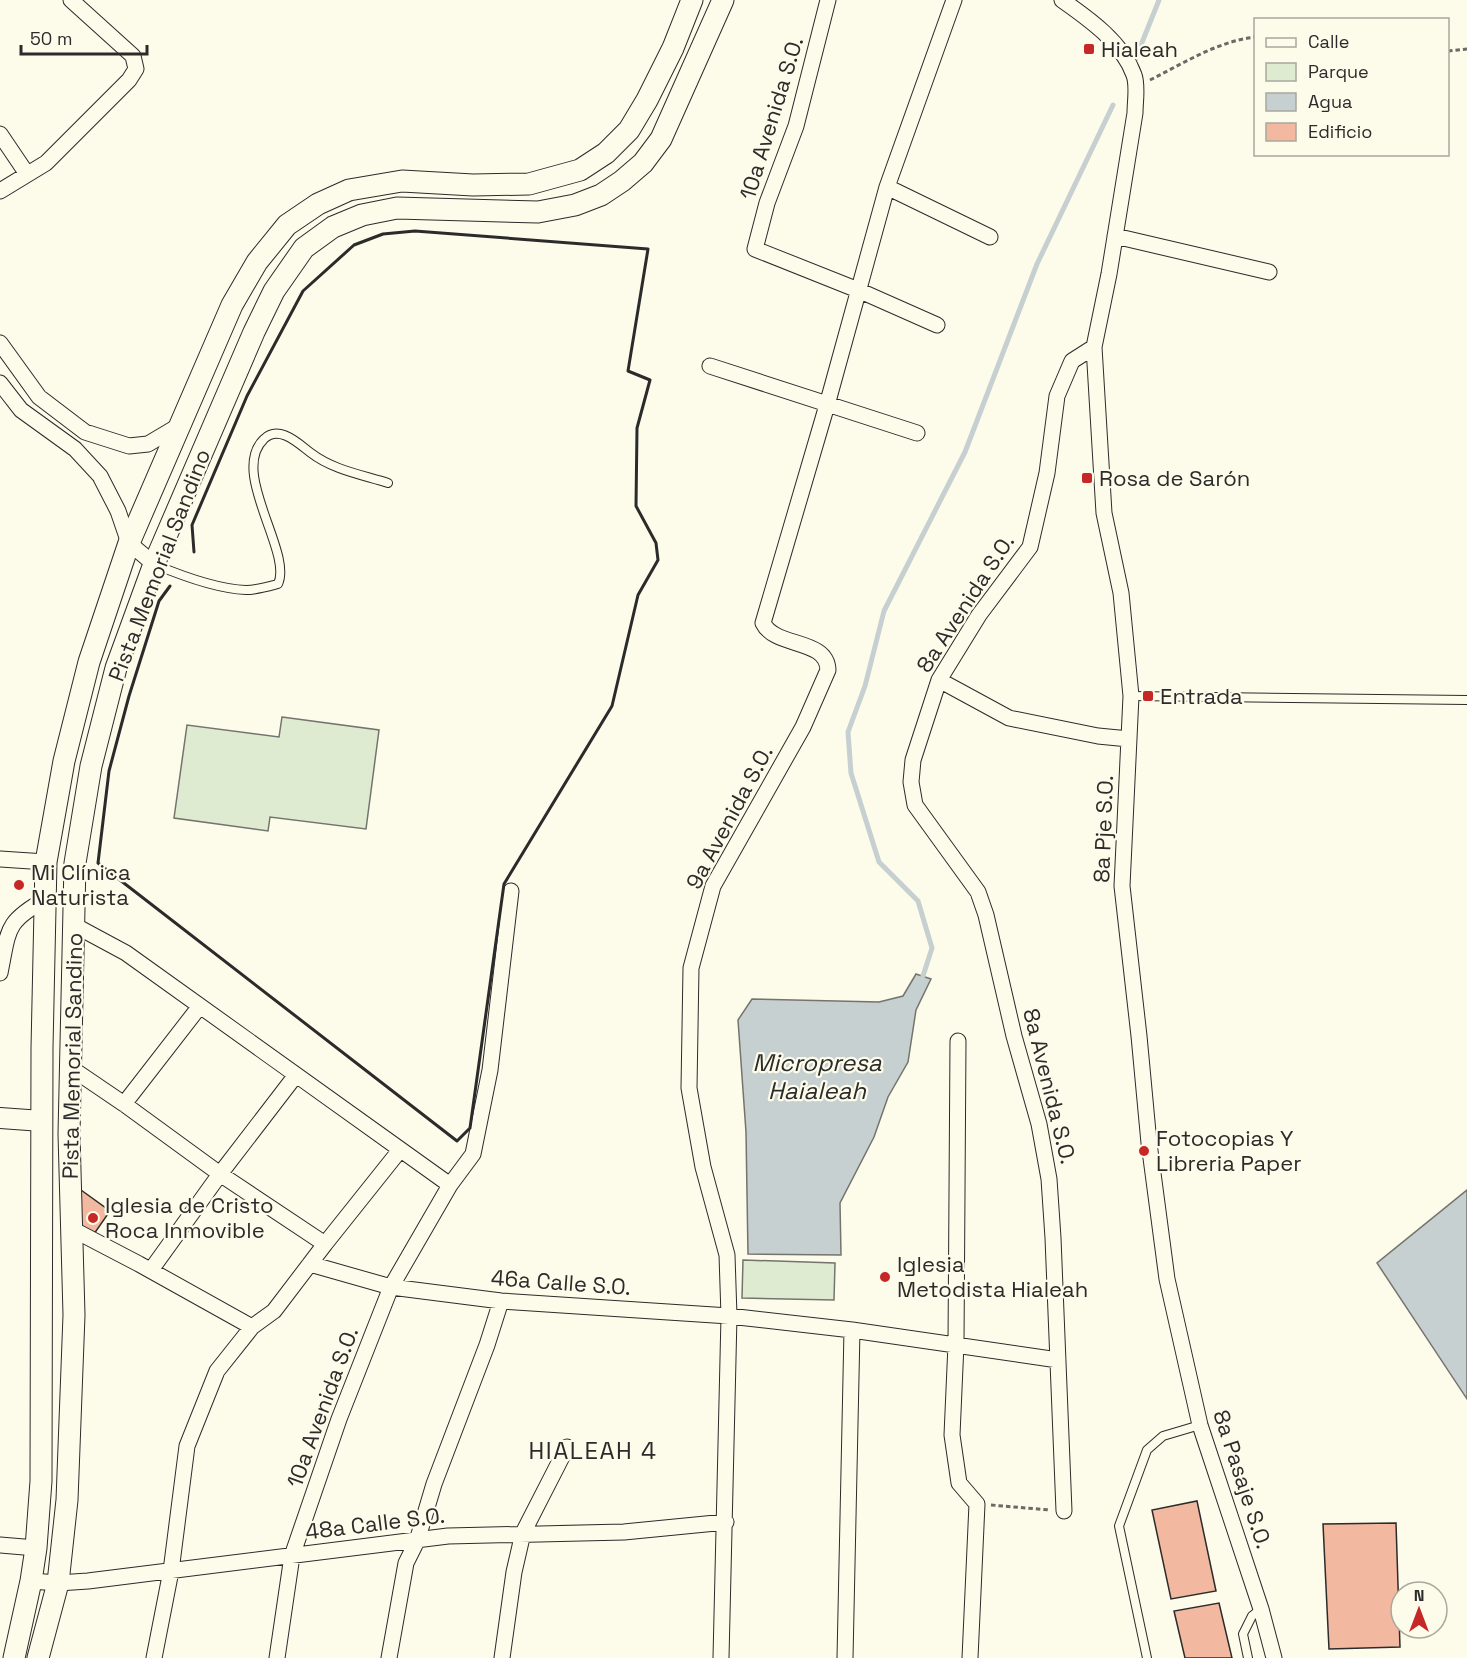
<svg xmlns="http://www.w3.org/2000/svg" width="1467" height="1658" font-family="'Space Grotesk',sans-serif">
<style>
.green{fill:#deebd1;stroke:#74746e;stroke-width:1.5}
.water{fill:#c7d0d0;stroke:#74746e;stroke-width:1.5}
.lines{fill:none;stroke-linecap:round;stroke-linejoin:round}
.stream{stroke:#c7d0d0;stroke-width:5}
.building{fill:#f2b8a0;stroke:#2b2b2b;stroke-width:1.5}
.service-casing{stroke:#2b2b2b;stroke-width:10}
.minor-casing{stroke:#2b2b2b;stroke-width:17}
.tertiary-casing{stroke:#2b2b2b;stroke-width:22}
.secondary-casing{stroke:#2b2b2b;stroke-width:23}
.path{stroke:#6a6964;stroke-width:3;stroke-dasharray:4.5 3;stroke-linecap:butt}
.service{stroke:#fdfbea;stroke-width:8}
.minor{stroke:#fdfbea;stroke-width:15}
.tertiary{stroke:#fdfbea;stroke-width:20}
.secondary{stroke:#fdfbea;stroke-width:21}
.wall{stroke:#2b2b2b;stroke-width:3}
.poi-dot{fill:#c62828;stroke:#fdfbea;stroke-width:2}
.labels{text-anchor:middle;dominant-baseline:central;stroke-width:4.5;stroke-linejoin:round;paint-order:stroke}
.poi-label{font-size:22px;fill:#2b2b2b;stroke:#fdfbea;text-anchor:start}
.street-label{font-size:22px;fill:#2b2b2b;stroke:#fdfbea}
.water-label{font-size:24px;font-style:italic;fill:#2b2b2b;stroke:#fdfbea}
.neighbourhood-label{font-size:24px;letter-spacing:1.5px;fill:#2b2b2b;stroke:#fdfbea}
</style>
<rect width="100%" height="100%" fill="#fdfbea"/>
<path class="green" d="M282,717L379,730L366,829L270,817L268,831L174,818L187,725L279,737Z
M743,1260L835,1263L834,1300L742,1298Z"/>
<path class="water" d="M916,974L931,979L916,1010L908,1062L888,1097L874,1137L840,1203L841,1255L748,1254L746,1132L738,1020L752,999L879,1002L903,996Z
M1467,1190V1399L1377,1263Z"/>
<g class="lines">
<path class="stream" d="M1133,65L1159,0
M923,976L932,948L918,901L879,862L851,773L848,732L865,686L884,611L965,452L1037,264L1113,105"/>
</g>
<path class="building" d="M81,1190L110,1211L94,1234L81,1225Z
M1197,1501L1216,1591L1171,1599L1152,1510Z
M1396,1523L1400,1647L1329,1649L1323,1524Z
M1219,1603L1232,1658H1185L1174,1611Z"/>
<g class="lines">
<defs>
<path id="service" d="M156,565C180,575 219,589 246,590C257,590 267,587 278,584C293,552 229,472 264,439C279,424 299,444 311,453C333,470 363,475 388,483
M1131,696L1467,700
M1147,1658L1119,1526L1147,1450L1163,1436L1200,1425
M1248,1658L1243,1634L1252,1616L1261,1609"/>
<path id="minor" d="M828,0L796,126L767,203L755,249L858,290L937,325
M1062,0C1089,19 1122,42 1134,75C1138,86 1135,101 1135,113L1109,274L1094,347L1104,513L1121,593L1131,696L1122,886L1139,1036L1149,1143L1167,1279L1200,1425L1261,1609L1274,1658
M0,134L27,174
M887,187L990,237
M0,191L46,163L129,80L136,69L133,56L71,0
M1115,236L1269,272
M0,343L39,397L85,432L129,446L148,444L180,425
M710,366L917,433
M0,383L21,410L75,449L100,476L118,511L129,543L154,564
M939,680L1009,718L1098,736L1129,739
M0,859L46,862
M74,925L126,953L450,1185
M0,973C9,929 5,922 46,899
M958,1041L956,1344L952,1435L959,1483L977,1504L970,1658
M71,1068L124,1104L220,1174L325,1244L400,1150
M124,1104L200,1006
M72,1229L139,1264L252,1327L217,1371L187,1446L171,1571L154,1658
M310,1264L391,1287L501,1301L729,1316L852,1330L1058,1360
M151,1270L220,1174L296,1075
M252,1327L274,1311L325,1244
M1064,1511L1053,1238L1049,1179L1039,1124L1014,1036L986,915L978,892L915,805L911,782L913,760L939,680L979,615L1030,547L1047,473L1057,396L1072,361L1094,347
M0,1545L36,1548
M31,1581L58,1583L88,1581L448,1536L624,1532L726,1522
M277,1658L292,1556L339,1419L391,1287L450,1185L473,1154L490,1070L511,891
M389,1658L406,1563L417,1541L434,1484L487,1345L501,1301
M502,1658L514,1572L523,1533L567,1447
M721,1658L729,1316L727,1255L703,1167L689,1088L691,968L713,886L803,727L828,670C827,638 775,648 763,623L827,405L887,187L954,0
M845,1658L852,1330"/>
<path id="tertiary" d="M0,1118L42,1121"/>
<path id="secondary" d="M14,1658L31,1581L36,1548L41,1481L42,1048L46,862L64,761L89,662L129,543L232,305L257,262L287,225L318,204L349,190L402,181L473,185L529,184L580,170L606,153L629,130L647,100L673,48L692,0
M38,1658L58,1583L67,1500L74,1315L69,1134L75,863L91,766L116,668L154,564L254,332L274,291L304,248L333,227L362,215L397,208L538,212L575,205L601,195L622,181L643,163L661,139L723,0"/>
</defs>
<use href="#service" class="service-casing"/>
<use href="#minor" class="minor-casing"/>
<use href="#tertiary" class="tertiary-casing"/>
<use href="#secondary" class="secondary-casing"/>
<path class="path" d="M1448,51L1467,49
M1150,80C1184,63 1218,41 1256,37
M991,1505L1050,1510"/>
<use href="#service" class="service"/>
<use href="#minor" class="minor"/>
<use href="#tertiary" class="tertiary"/>
<use href="#secondary" class="secondary"/>
<path class="wall" d="M170,586L159,601L129,696L109,771L98,863L457,1141L470,1128L504,884L612,706L638,595L658,560L656,543L636,506L637,428L650,380L628,371L648,249L415,231L383,234L354,245L303,291L247,396L192,525L194,552"/>
</g>
<g class="poi-dot">
<rect x="1083" y="43" width="12" height="12" rx="3"/>
<rect x="1081" y="472" width="12" height="12" rx="3"/>
<rect x="1142" y="690" width="12" height="12" rx="3"/>
<circle cx="19" cy="885" r="6"/>
<circle cx="1144" cy="1151" r="6"/>
<circle cx="93" cy="1218" r="6"/>
<circle cx="885" cy="1277" r="6"/>
</g>
<g class="labels">
<g class="poi-label">
<text x="1101" y="49">Hialeah</text>
<text x="1099" y="478">Rosa de Sarón</text>
<text x="1160" y="696">Entrada</text>
<text x="31" y="872">Mi Clínica<tspan x="31" dy="25">Naturista</tspan></text>
<text x="1156" y="1138">Fotocopias Y<tspan x="1156" dy="25">Libreria Paper</tspan></text>
<text x="105" y="1205">Iglesia de Cristo<tspan x="105" dy="25">Roca Inmovible</tspan></text>
<text x="897" y="1264">Iglesia<tspan x="897" dy="25">Metodista Hialeah</tspan></text>
</g>
<g class="street-label">
<text transform="translate(771 118) rotate(-73)">10a Avenida S.O.</text>
<text transform="translate(159 565) rotate(-69)">Pista Memorial Sandino</text>
<text transform="translate(965 603) rotate(-57)">8a Avenida S.O.</text>
<text transform="translate(729 817) rotate(-62)">9a Avenida S.O.</text>
<text transform="translate(1103 829) rotate(-88)">8a Pje S.O.</text>
<text transform="translate(72 1056) rotate(-89)">Pista Memorial Sandino</text>
<text transform="translate(1050 1086) rotate(76)">8a Avenida S.O.</text>
<text transform="translate(561 1282) rotate(4)">46a Calle S.O.</text>
<text transform="translate(322 1407) rotate(-70)">10a Avenida S.O.</text>
<text transform="translate(1243 1479) rotate(72)">8a Pasaje S.O.</text>
<text transform="translate(375 1523) rotate(-7)">48a Calle S.O.</text>
</g>
<g class="water-label">
<text x="817" y="1062">Micropresa<tspan x="817" dy="28">Haialeah</tspan></text>
</g>
<g class="neighbourhood-label">
<text x="593" y="1450">HIALEAH 4</text>
</g>
</g>
<rect x="1254" y="18" width="195" height="138" fill="#fdfbea" stroke="#a9a89e" stroke-width="1.5"/>
<rect x="1266" y="38" width="30" height="9" fill="#fdfbea" stroke="#a9a89e" stroke-width="1.5"/>
<text x="1308" y="48" font-size="18" fill="#2b2b2b">Calle</text>
<rect x="1266" y="63" width="30" height="18" fill="#deebd1" stroke="#a9a89e" stroke-width="1.5"/>
<text x="1308" y="78" font-size="18" fill="#2b2b2b">Parque</text>
<rect x="1266" y="93" width="30" height="18" fill="#c7d0d0" stroke="#a9a89e" stroke-width="1.5"/>
<text x="1308" y="108" font-size="18" fill="#2b2b2b">Agua</text>
<rect x="1266" y="123" width="30" height="18" fill="#f2b8a0" stroke="#a9a89e" stroke-width="1.5"/>
<text x="1308" y="138" font-size="18" fill="#2b2b2b">Edificio</text>
<g transform="translate(1419 1610)"><circle r="28" fill="#fdfbea" stroke="#a9a89e" stroke-width="1.5"/>
<path d="M0-4.5L10 22L0 15L-10 22Z" fill="#c62828"/>
<text y="-9" font-size="16" font-weight="bold" text-anchor="middle" fill="#2b2b2b">N</text>
</g>
<path d="M21 45v9h126v-9" fill="none" stroke="#2b2b2b" stroke-width="3"/>
<text x="30" y="45" font-size="18" fill="#2b2b2b" stroke="#fdfbea" stroke-width="4.5" paint-order="stroke">50 m</text>
</svg>
